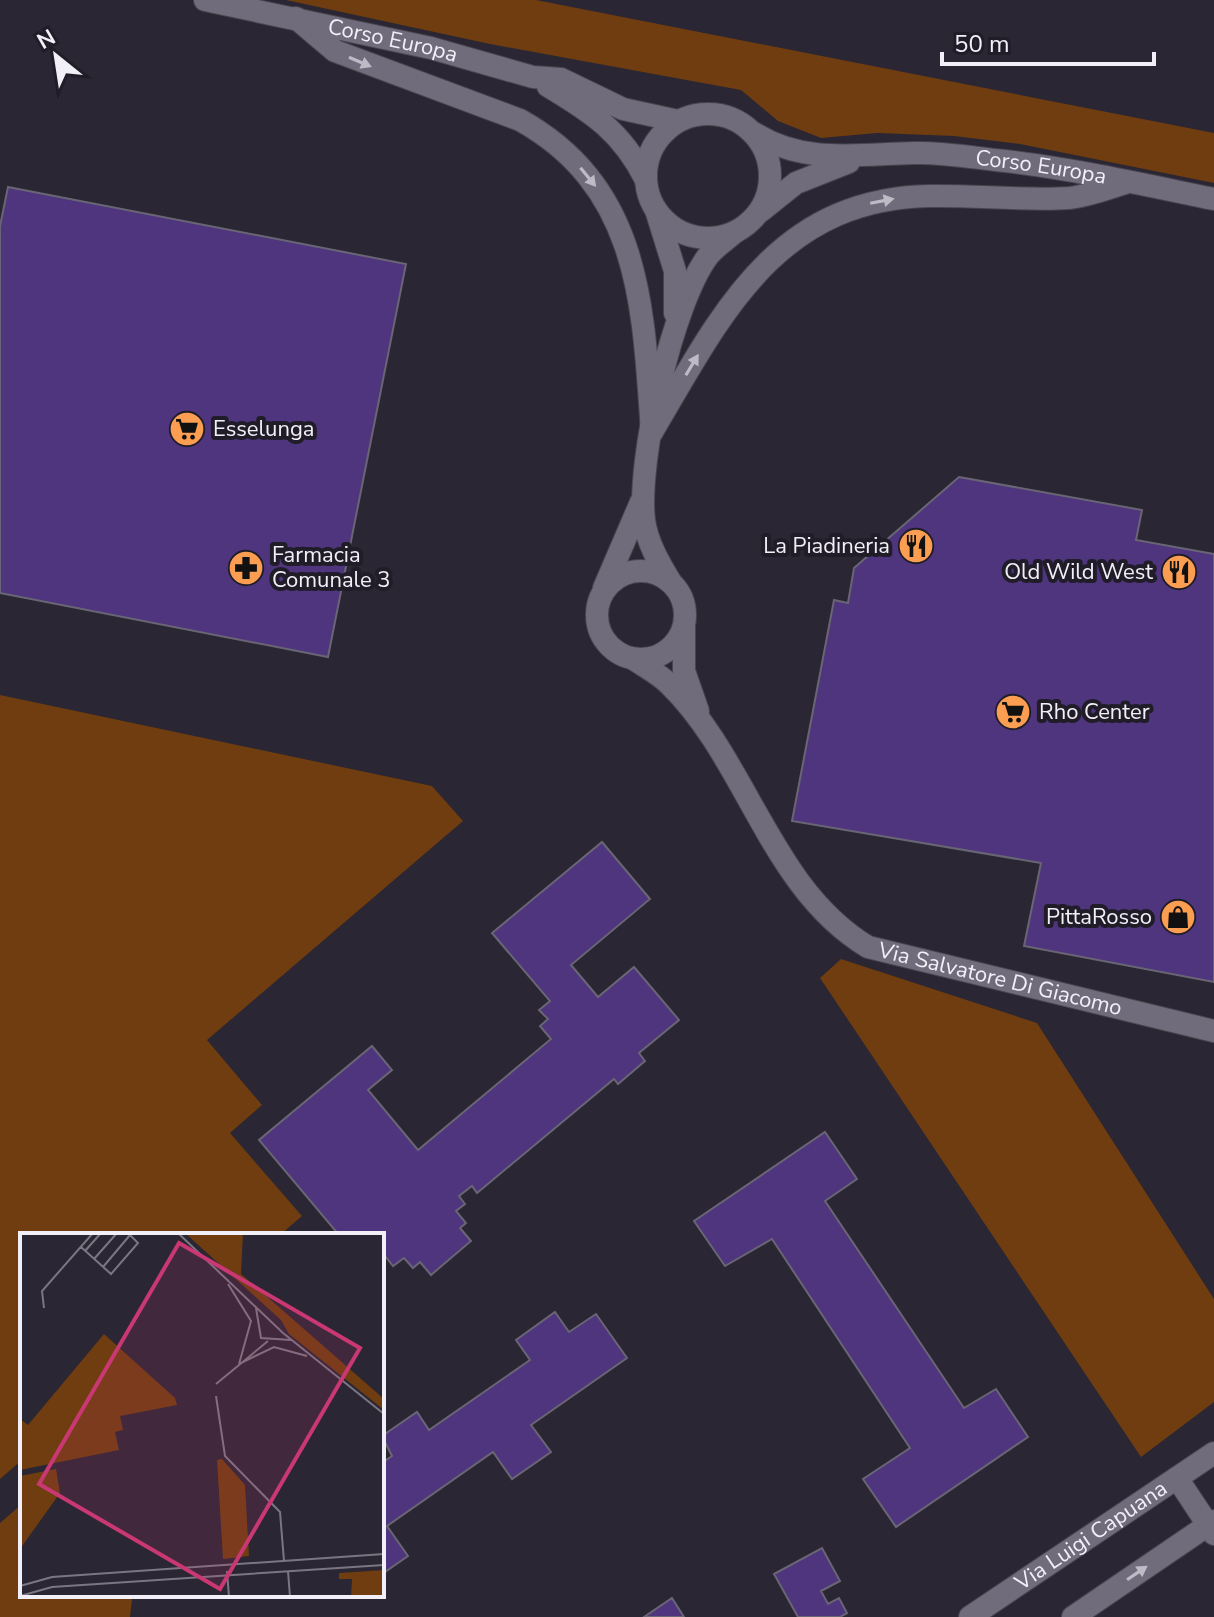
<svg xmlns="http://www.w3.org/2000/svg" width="1214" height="1617" font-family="'Nunito Sans',sans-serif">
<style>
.green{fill:#6f3d0f}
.building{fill:#4e357d;stroke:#696574;stroke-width:2}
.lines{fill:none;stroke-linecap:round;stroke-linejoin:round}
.minor-casing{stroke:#484550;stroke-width:24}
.secondary-casing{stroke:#484550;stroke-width:24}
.minor{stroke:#706c7b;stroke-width:22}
.secondary{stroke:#706c7b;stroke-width:22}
.oneway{fill:#bdbbc6}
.labels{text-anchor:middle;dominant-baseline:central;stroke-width:8;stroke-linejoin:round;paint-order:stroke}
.street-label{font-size:22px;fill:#f1eff8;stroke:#201d29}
.poi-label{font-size:22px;fill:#f1eff8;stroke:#201d29;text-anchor:start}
.inset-road{fill:none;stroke:#7a7682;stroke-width:2}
.view{fill:#c93873;fill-opacity:0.15;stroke:#c93873;stroke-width:4}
.inset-edge{fill:none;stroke:#f1eff8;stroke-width:4}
</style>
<rect width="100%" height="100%" fill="#2a2633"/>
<path class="green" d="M286,0H536L1214,133V183L1020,144L954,136L877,133L821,138L778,121L741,90L490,44Z
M0,695L432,786L463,821L207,1040L262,1105L230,1133L302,1216L280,1235H22V1460L0,1479Z
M841,959L1037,1023L1214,1299V1402L1141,1457L820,978Z
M22,1504V1595H128L132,1600L130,1617H0V1523Z"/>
<path class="building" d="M8,187L406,264L328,657L0,593V226Z
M959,477L1142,510L1136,540L1214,554V982L1024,946L1041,863L792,821L834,600L848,603L854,568Z
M602,842L650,899L571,965L598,997L634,967L679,1020L639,1053L645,1061L618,1084L614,1079L477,1193L472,1186L459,1196L465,1204L456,1211L466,1223L460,1228L471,1241L431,1275L420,1262L413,1268L404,1258L393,1266L382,1252V1235H339L259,1140L372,1046L392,1070L368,1090L418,1150L551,1039L540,1026L548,1019L539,1010L550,1001L492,933Z
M825,1132L857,1179L825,1201L964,1408L996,1389L1028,1437L896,1527L863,1479L910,1448L772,1239L725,1266L694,1221Z
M555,1312L569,1332L596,1314L627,1358L531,1425L551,1452L512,1479L493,1452L387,1526L408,1556L382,1574V1463L392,1456L382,1436L417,1412L429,1430L530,1360L516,1340Z
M822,1548L840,1581L821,1591L828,1604L839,1598L847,1613L840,1617H798L774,1574Z
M672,1598L684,1617H644Z"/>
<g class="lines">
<defs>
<g id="minor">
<path d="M296,18L335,51L520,120C642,188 643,308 652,432"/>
<path d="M656,210L675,271V313"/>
<path d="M652,432C720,317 775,199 929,196C973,195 1026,201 1069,198C1089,196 1109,188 1128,182"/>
<circle cx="641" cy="615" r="44"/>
<path d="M670,581C659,563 647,542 644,520C637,461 672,304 708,256C715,247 726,240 735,232"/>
<path d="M604,588L641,502"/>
<path d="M684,628V671L698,711"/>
<path id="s1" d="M634,659C645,667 659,674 669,684C748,761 770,888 868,947L1214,1031"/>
<path d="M1177,1478L1214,1534"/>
<path id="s2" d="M970,1617L1214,1453"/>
<path d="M1073,1617L1214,1521"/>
</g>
<g id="secondary">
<path id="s3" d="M205,0L431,48L533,77L561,79L623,109L678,121"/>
<path d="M548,86C593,113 622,132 646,180"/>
<circle cx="708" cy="176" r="62"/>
<path id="s4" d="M754,133C804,165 859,154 914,153C943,152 975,158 1005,161C1075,169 1145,185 1214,199"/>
<path d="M761,211L796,183L849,162"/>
</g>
</defs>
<use href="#minor" class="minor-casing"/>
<use href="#secondary" class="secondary-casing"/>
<use href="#minor" class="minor"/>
<use href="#secondary" class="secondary"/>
</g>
<defs><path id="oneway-solid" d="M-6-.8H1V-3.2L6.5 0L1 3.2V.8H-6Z" transform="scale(2)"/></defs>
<g class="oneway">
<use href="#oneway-solid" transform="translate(360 62) rotate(23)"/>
<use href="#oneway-solid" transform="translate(588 177) rotate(51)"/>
<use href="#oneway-solid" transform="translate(882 201) rotate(-11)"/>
<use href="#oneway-solid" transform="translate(692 365) rotate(-59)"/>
<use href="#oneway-solid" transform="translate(1137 1573) rotate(-34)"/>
</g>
<defs>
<symbol id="supermarket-disc" viewBox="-11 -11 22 22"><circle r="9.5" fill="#fb9e52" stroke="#201d29"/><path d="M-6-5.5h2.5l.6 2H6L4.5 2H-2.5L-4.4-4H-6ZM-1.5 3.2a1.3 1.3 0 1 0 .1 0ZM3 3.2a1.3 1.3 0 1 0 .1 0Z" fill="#111"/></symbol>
<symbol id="restaurant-disc" viewBox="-11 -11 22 22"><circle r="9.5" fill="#fb9e52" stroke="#201d29"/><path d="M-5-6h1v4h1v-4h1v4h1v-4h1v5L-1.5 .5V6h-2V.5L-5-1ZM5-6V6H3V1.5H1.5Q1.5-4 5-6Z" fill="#111"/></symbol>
<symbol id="pharmacy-disc" viewBox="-11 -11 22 22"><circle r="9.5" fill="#fb9e52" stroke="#201d29"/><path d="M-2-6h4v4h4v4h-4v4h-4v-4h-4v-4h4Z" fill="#111"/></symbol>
<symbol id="shop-disc" viewBox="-11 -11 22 22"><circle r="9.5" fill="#fb9e52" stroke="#201d29"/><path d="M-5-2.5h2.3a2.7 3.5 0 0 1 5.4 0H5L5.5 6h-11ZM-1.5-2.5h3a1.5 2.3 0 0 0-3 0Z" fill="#111"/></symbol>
</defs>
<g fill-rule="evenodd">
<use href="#supermarket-disc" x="167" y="409" width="40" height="40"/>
<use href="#restaurant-disc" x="896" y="526" width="40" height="40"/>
<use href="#pharmacy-disc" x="226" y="548" width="40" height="40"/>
<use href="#restaurant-disc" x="1159" y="552" width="40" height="40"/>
<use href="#supermarket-disc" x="993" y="692" width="40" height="40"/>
<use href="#shop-disc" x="1158" y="897" width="40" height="40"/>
</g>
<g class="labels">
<g class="street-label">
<text stroke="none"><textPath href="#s3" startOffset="192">Corso Europa</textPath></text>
<text stroke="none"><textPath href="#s4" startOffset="292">Corso Europa</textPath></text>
<text stroke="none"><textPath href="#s1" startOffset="512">Via Salvatore Di Giacomo</textPath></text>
<text stroke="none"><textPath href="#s2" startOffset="146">Via Luigi Capuana</textPath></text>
</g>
<g class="poi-label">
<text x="213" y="429">Esselunga</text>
<text x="890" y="546" text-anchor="end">La Piadineria</text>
<text x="272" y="555">Farmacia<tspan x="272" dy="25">Comunale 3</tspan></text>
<text x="1153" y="572" text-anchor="end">Old Wild West</text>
<text x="1039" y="712">Rho Center</text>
<text x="1152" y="917" text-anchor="end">PittaRosso</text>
</g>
</g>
<g transform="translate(20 1233)">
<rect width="364" height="364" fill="#2a2633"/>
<path d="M165,0H223L221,41L364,166V177L269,101L261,87ZM84,101L155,165L157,172L100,183L103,197L95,199L99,217L0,237V186L8,192ZM202,226L225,252L229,323L203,326L197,227ZM36,236L40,260L0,316V243ZM364,337V364H331L332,346H319V340Z" fill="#6f3d0f"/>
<path class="inset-road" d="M158,0L263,100L364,181M61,14L91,41L118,10L108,0M65,18L81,0M74,26L97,0M83,34L110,2M208,51L231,88L219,131M24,75L22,58L73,0M236,75L241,105L271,107M221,130L254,114L287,123M196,151L248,108M196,163L205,223L260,279L264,328M207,338L209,364M268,338L270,364M0,353L32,344L364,321M0,363L32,354L364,332"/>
<path class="view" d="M159,10L340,115L200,356L19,251Z"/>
<rect width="364" height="364" class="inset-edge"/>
</g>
<g transform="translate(56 56) rotate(330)" stroke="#201d29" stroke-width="6" paint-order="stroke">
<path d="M0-6L14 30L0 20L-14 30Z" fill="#f1eff8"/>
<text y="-12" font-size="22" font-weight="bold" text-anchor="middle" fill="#f1eff8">N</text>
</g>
<path d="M942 52v12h212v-12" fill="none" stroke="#f1eff8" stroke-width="4"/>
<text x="954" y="52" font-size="24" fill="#f1eff8" stroke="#201d29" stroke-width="6" paint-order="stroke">50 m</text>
</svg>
